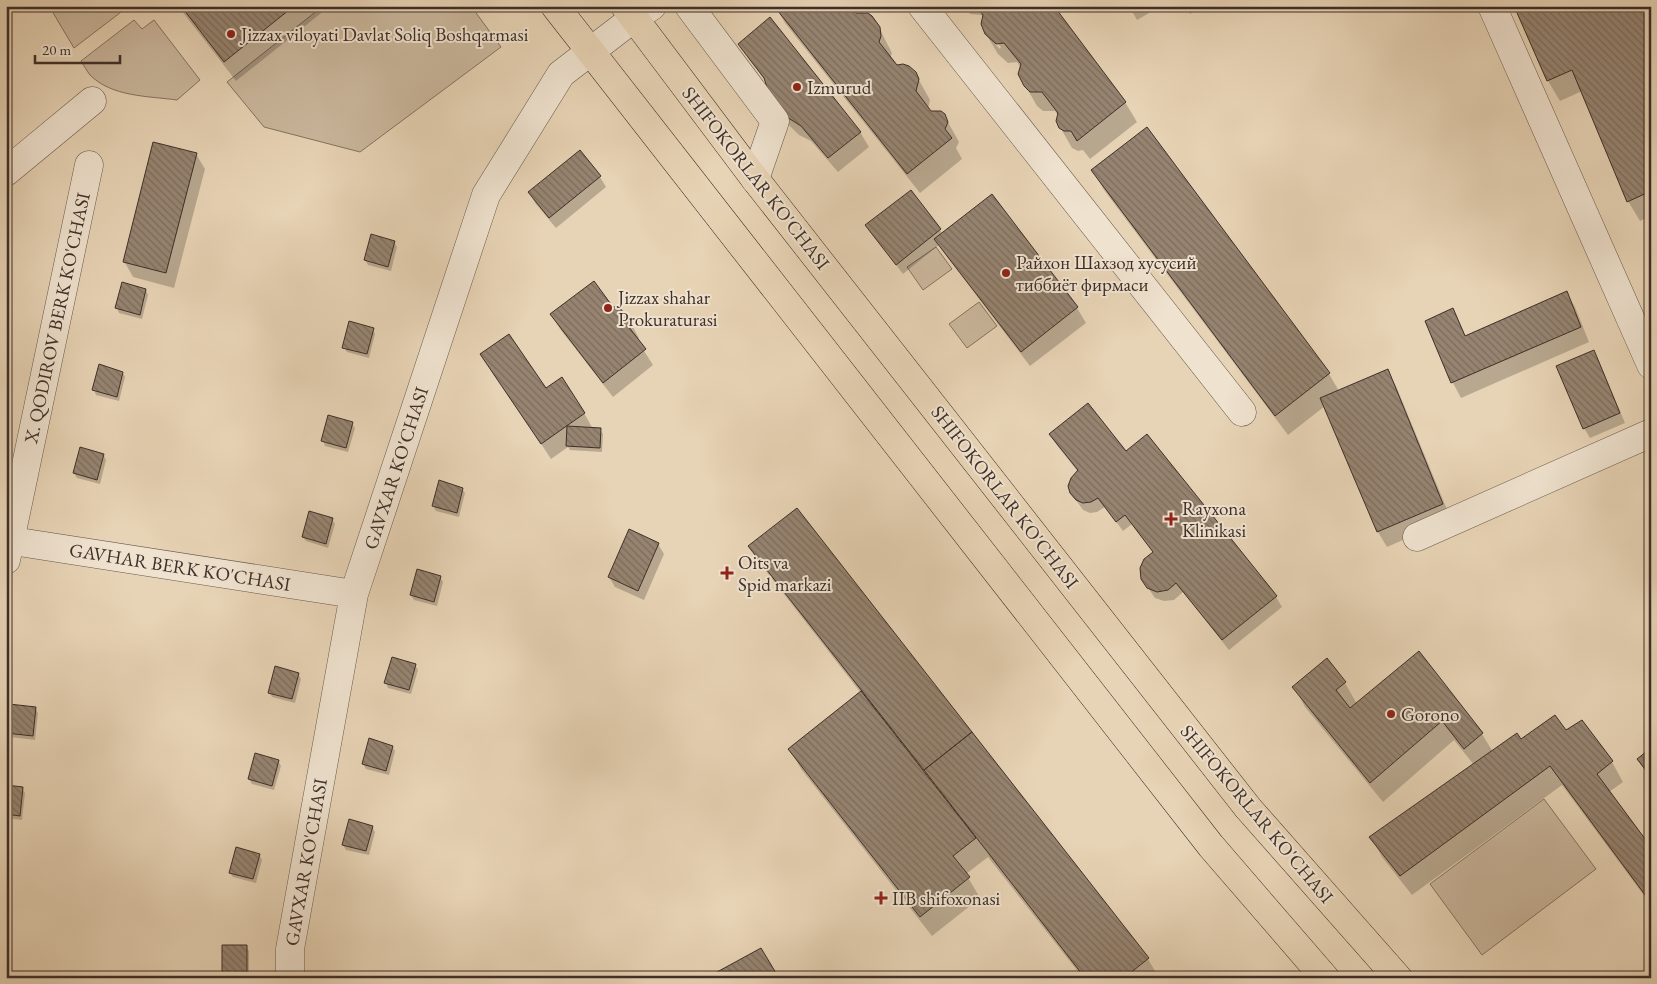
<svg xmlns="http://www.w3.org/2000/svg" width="1657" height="984" font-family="'EB Garamond',serif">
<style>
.grass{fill:#cab79d;stroke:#847362}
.shadow{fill:#0003;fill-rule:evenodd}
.building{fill:url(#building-back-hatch);stroke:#3e2f28}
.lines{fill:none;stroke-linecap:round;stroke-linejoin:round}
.minor-casing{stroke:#68584b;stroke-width:29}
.major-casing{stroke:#3e2f28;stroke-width:29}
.minor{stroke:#efe2cf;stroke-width:28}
.major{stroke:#e7d3b5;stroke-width:28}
.poi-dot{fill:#8f2418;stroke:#efe2cf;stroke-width:2}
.labels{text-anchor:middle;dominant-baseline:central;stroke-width:4;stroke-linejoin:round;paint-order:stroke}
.poi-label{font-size:19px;fill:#3e2f28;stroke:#efe2cf;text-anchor:start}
.street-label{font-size:19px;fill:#3e2f28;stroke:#efe2cf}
</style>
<defs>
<pattern id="building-back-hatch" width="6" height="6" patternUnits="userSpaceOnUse" patternTransform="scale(1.25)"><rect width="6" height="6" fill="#968471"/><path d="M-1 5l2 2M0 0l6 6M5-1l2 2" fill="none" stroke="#7c6c5d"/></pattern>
</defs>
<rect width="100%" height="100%" fill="#e7d3b5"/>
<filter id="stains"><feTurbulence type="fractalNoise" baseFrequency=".004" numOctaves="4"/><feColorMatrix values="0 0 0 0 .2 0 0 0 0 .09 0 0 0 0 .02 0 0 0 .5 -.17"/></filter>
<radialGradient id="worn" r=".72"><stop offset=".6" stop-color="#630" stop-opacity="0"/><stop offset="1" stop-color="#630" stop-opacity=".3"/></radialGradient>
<path class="grass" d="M49,6H123L125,9L74,48Z
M323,6H471L501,47L360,152L264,127L227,82Z
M134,20L142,29L154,20L200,80L177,100C148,96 112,97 90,75C87,71 84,66 81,61Z
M936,247L952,269L923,290L907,267Z
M979,302L997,326L967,348L949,324Z
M1544,799L1596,869L1482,955L1430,884Z"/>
<path class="shadow" d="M178,6H330L236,81Z
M775,6L855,14L875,20L892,53L890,59L896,66L915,73L930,100L928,108L931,112L944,115L959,142L956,148L962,159L920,193L785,23Z
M964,6H1052L1125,102L1137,122L1090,159L1083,150L1078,151L1072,148L1060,127L1058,116L1055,111H1043L1037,106L1025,85L1021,68L1017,62L1008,63L998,54L986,34L984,18L981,15L970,14ZM993,39L1001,47L1000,49L993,42Z
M1129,6H1161L1137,20Z
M1185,6H1204L1190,14Z
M1516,6H1651V216L1640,221L1628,201L1582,91L1560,101L1548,81Z
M740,44L860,132L869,147L838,172L811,141L799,135L788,124L767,83L749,59Z
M1147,128L1329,374L1339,391L1387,370L1396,386L1451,519L1387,547L1378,532L1325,406L1288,435L1104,190L1092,170Z
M196,154L205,169L174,288L133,277L124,261Z
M600,177L606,187L556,228L535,203L530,193Z
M992,196L1077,308L1086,323L1030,366L945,254L939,245L903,274L873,235L867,225L940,230L942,234Z
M394,242L397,247L391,271L368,265L365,260Z
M146,290L148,295L142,319L119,313L117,308Z
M1566,292L1575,307L1589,342L1461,398L1453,383L1427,321L1453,310L1466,336Z
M613,308L630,322L639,338L637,340L653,365L613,397L560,329L551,314Z
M373,329L375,334L369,358L347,352L344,347Z
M1593,351L1599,361L1625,423L1590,438L1584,428Z
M482,354L546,389L584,413L593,429H600L603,434L602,452L570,450L568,447L551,459Z
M123,373L125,377L119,401L96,395L94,390Z
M352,424L355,428L348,452L325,446L323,441Z
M1050,434L1126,453L1147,436L1276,597L1282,607L1229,650L1183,592L1174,600L1164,601L1155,598L1142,579L1154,553L1132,524L1123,531L1105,507L1097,512L1090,513L1083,510L1071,493L1078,472L1056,444Z
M81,449L104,456L106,460L100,484L77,478L74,473Z
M462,489L465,493L459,517L436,511L433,506Z
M797,510L1148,959L1159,978H1083L988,857L966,874L980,898L932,936L801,769L790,749L861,693L762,566L750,547Z
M332,519L335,524L328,548L306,541L303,537Z
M658,544L664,554L644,600L615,587L609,577Z
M440,577L443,582L437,606L414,600L411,595Z
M1418,653L1482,734L1493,752L1521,741L1566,732L1612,762L1623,782L1609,792L1651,849V905L1562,785L1412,895L1382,857L1371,837L1474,765L1454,740L1383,802L1305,707L1294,687L1345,683L1357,704Z
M415,665L418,670L411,694L388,688L386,683Z
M298,674L301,679L295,703L272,697L269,692Z
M35,708L38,713L35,740L10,737L7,733Z
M392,747L395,751L389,775L366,769L363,764Z
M1651,749V779L1638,759Z
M278,761L281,766L274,790L252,784L249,779Z
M6,786L22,788L25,793L22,820L6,818Z
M372,827L375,832L369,855L346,850L343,845Z
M259,855L262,860L256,883L233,877L230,873Z
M246,946L249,951V977H226L223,972Z"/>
<path class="building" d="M181,6H294L224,62Z
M774,6H850L856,13H868L872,16L880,27L881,36L879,42L897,65L903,64L909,66L916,72L919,79L916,91L931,111H941L945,114L948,122L945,129L952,138L907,174Z
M976,6H1054L1126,102L1077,141L1071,131H1064L1059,128L1056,121L1058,113L1042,92H1030L1024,86L1018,74L1021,64L1004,43L996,44L985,34L981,24L983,15Z
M1514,6H1651V191L1627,202L1572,70L1547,81Z
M770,17L861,132L828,158L801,126L782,114L768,91L764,78L738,44Z
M1147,127L1330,373L1275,416L1091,170Z
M153,142L197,153L166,273L123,262Z
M580,150L601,176L549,218L528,192Z
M911,190L941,229L896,265L865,225Z
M992,194L1078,307L1021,352L934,239Z
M371,234L395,241L388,267L364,260Z
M594,281L613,307L618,306L631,321L628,326L646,349L603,383L550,314Z
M122,282L146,289L140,315L115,308Z
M1567,291L1581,327L1451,383L1425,321L1453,308L1465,336Z
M349,321L374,328L367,354L342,348Z
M509,334L546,388L562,377L585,413L541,444L480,354Z
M1594,350L1620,413L1583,429L1556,366Z
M99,364L123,372L117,397L92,390Z
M1388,369L1443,504L1377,532L1320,398Z
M1088,403L1126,451L1147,434L1277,596L1222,640L1176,583L1168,590L1157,592L1147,588L1141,579L1140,568L1144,559L1153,552L1125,515L1116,522L1098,498L1091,502L1083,503L1076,500L1070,493L1068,486L1071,478L1078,470L1049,434Z
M328,415L353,422L346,448L321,441Z
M567,426L601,428L600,448L566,446Z
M80,447L104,454L97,480L73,473Z
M439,480L463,488L457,513L432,506Z
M797,508L972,732L924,770L748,546Z
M309,511L333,518L326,544L302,537Z
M629,529L659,543L638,591L608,577Z
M417,569L441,576L434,602L410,595Z
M1419,651L1483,733L1464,749L1442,721L1370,783L1292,687L1327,658L1346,682L1336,690L1350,708Z
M392,657L416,664L409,690L384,683Z
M275,666L299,673L292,699L268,693Z
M861,691L976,838L953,856L970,877L920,917L788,749Z
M9,704L36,707L33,736L6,733Z
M1555,715L1566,730L1582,720L1613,761L1597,774L1651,847V903L1550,766L1400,876L1369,837L1517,733L1521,739Z
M972,732L1149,958L1124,978H1085L924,770Z
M369,738L393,746L386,771L362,764Z
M1651,748V777L1637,759Z
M255,753L279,760L272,786L248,779Z
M6,785L23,787L20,816L6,814Z
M349,819L373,826L366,851L342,845Z
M236,847L260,854L253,879L229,873Z
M222,945H247V972L222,973Z
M761,948L779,978H706Z"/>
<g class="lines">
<defs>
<path id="minor" d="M689,6L775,121L755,179
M922,6L1242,412
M1492,6L1651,365
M6,172L92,101
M1417,537L1651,433
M6,540L354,594
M6,560L89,165
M290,978V949L354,594L486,195L561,74L634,18L652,6"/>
<path id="major" d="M555,6L1211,846L1325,978
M625,6L755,179L1248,808L1398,978"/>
</defs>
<use href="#minor" class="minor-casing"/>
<use href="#major" class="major-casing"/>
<use href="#minor" class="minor"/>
<use href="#major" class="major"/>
</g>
<g class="poi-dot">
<circle cx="231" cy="34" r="5"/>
<circle cx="797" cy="87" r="5"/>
<circle cx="1006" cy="273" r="5"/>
<circle cx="608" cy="308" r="5"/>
<path d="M1168.5 511.5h5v5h5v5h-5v5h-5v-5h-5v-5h5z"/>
<path d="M724.5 565.5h5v5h5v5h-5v5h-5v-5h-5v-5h5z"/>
<circle cx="1391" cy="714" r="5"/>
<path d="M878.5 890.5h5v5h5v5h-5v5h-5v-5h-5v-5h5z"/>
</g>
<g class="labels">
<g class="poi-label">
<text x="241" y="34">Jizzax viloyati Davlat Soliq Boshqarmasi</text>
<text x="807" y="87">Izmurud</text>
<text x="1016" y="262">Райхон Шахзод хусусий<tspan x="1016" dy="22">тиббиёт фирмаси</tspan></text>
<text x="618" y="297">Jizzax shahar<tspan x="618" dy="22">Prokuraturasi</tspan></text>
<text x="1182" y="508">Rayxona<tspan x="1182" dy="22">Klinikasi</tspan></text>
<text x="738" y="562">Oits va<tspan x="738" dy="22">Spid markazi</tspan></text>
<text x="1401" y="714">Gorono</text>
<text x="892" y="898">IIB shifoxonasi</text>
</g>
<g class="street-label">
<text transform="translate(756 178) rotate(52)">SHIFOKORLAR KO'CHASI</text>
<text transform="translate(57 318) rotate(-78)">X. QODIROV BERK KO'CHASI</text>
<text transform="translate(396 468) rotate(-72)">GAVXAR KO'CHASI</text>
<text transform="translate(1005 497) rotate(52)">SHIFOKORLAR KO'CHASI</text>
<text transform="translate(180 567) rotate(9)">GAVHAR BERK KO'CHASI</text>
<text transform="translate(1257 814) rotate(50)">SHIFOKORLAR KO'CHASI</text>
<text transform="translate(306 862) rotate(-80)">GAVXAR KO'CHASI</text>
</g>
</g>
<rect width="1657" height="984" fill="none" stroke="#e7d3b5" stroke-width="25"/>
<rect x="8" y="8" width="1642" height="969" fill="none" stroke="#3e2f28" stroke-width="2.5"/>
<rect x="12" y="12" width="1632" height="959" fill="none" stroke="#3e2f28"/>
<path d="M35 55v8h85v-8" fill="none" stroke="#3e2f28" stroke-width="2.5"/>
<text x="42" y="55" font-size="15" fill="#3e2f28" stroke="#efe2cf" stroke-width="4" paint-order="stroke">20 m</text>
<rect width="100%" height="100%" filter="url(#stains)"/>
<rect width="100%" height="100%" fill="url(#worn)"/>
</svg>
